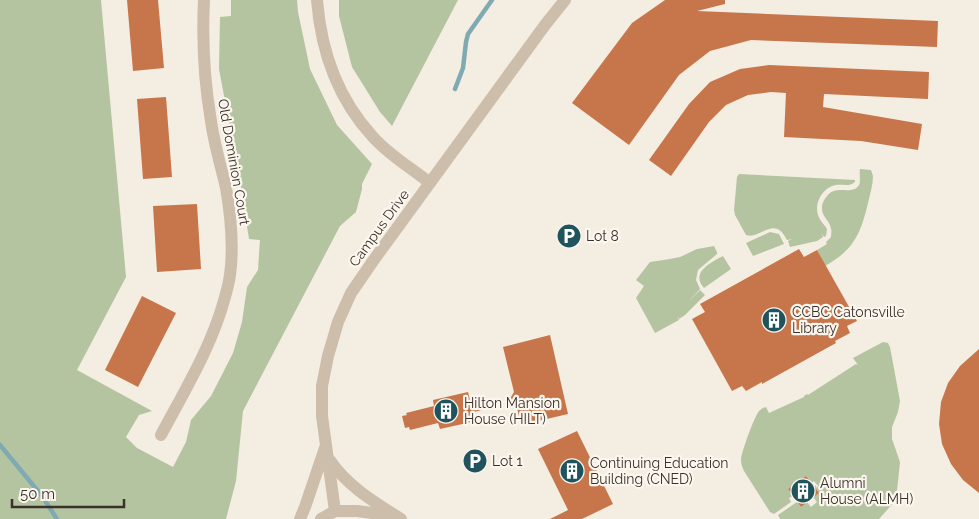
<svg xmlns="http://www.w3.org/2000/svg" width="979" height="519" font-family="Raleway,sans-serif">
<style>
.green{fill:#b4c4a0}
.lines{fill:none;stroke-linecap:round;stroke-linejoin:round}
.stream{stroke:#7faab1;stroke-width:4.5}
.building{fill:#c7764b}
.minor{stroke:#cdbeac;stroke-width:12}
.labels{text-anchor:middle;dominant-baseline:central;stroke-width:4.5;stroke-linejoin:round;paint-order:stroke}
.street-label{font-size:14px;fill:#3b312b;stroke:#fbf6ee}
.poi-label{font-size:14px;fill:#3b312b;stroke:#fbf6ee;text-anchor:start}
</style>
<rect width="100%" height="100%" fill="#f4ede1"/>
<path class="green" d="M0,0H101L126,277L77,370L152,411L139,415L126,437L137,448L173,467L186,442L191,420L211,396L233,353L242,322L247,287L258,270L260,240L249,239L241,187L219,69L220,17L231,16V0H297L298,12L310,69L337,125L372,164L362,184V189L356,212L340,226L243,411L236,481L226,519H0Z
M339,0H458L392,126L380,112L352,67L339,16Z
M860,169L871,170L873,176C873,185 870,194 868,203C861,233 854,250 825,266L817,250L827,244L826,242L831,237C831,234 832,231 831,229C830,220 821,217 822,207C822,203 824,200 827,196C836,184 853,196 859,185C861,181 859,174 860,169Z
M739,174L855,180V182C849,187 843,184 836,185C823,187 814,203 818,215C820,221 824,224 827,229L826,236L824,237L821,233H818H821L823,237L817,241L790,247L788,241L792,239L787,240C774,214 761,240 746,235L735,215L734,210L737,177Z
M770,232L779,234L784,244L753,256L746,243Z
M714,246L717,252V254L698,270L696,280L700,289L689,301L700,290L705,295L685,315L679,319L677,316L679,320L655,333L636,298L644,286L636,280L650,262L670,259L680,257L697,249Z
M723,256L731,269L704,288C690,273 711,262 723,256Z
M883,342L888,343L890,347L900,401L898,412L892,427V439L900,462L896,500L879,519H780L778,515L797,502L801,507L807,502L811,507L817,502L813,497L819,493L814,487L815,485L817,488L818,486L814,481L812,483L806,476L788,489L793,496L789,498L791,502L774,514L770,512L744,471C742,467 741,463 741,459C742,451 754,417 759,411C762,408 763,408 766,407L769,413L804,397V396L807,394L808,395L856,364L858,365L853,358Z"/>
<g class="lines">
<path class="stream" d="M455,89L463,68L466,42L468,34L492,0
M0,445L42,496L57,519"/>
</g>
<path class="building" d="M127,0H158L164,68L133,71Z
M665,0H725V4L697,11L938,21L937,47L751,40L710,51L679,75L629,145L572,103L632,23Z
M769,65L929,72L928,99L824,94L823,107L922,124L918,150L861,141L784,137L786,93L771,92L748,95L726,105L709,122L671,176L649,160L689,104L710,82L740,69Z
M166,97L172,177L143,179L137,99Z
M197,204L201,269L157,272L153,206Z
M799,249L804,257L817,250L857,321L847,326L850,333L835,341L836,343L762,384V382L746,391L742,386L732,391L692,319L705,312L700,304Z
M142,296L176,313L138,387L105,370Z
M550,335L568,414L521,425L517,408L508,402L514,392L503,347Z
M979,349V493L963,480L951,464L942,444L939,424L941,402L948,383L960,366Z
M468,392L470,400L479,398L482,410L474,412L476,421L440,429L438,423L410,430L409,427L405,428L402,416L407,415L406,413L434,406L433,400Z
M577,431L613,504L582,519H550L568,510L538,449Z
M806,476L819,493L801,507L788,489Z"/>
<g class="lines">
<path class="minor" d="M317,0C321,51 337,98 373,137C389,155 411,168 430,183
M161,435C185,390 212,346 225,297C227,290 229,282 230,275C234,246 231,217 226,188C221,166 214,144 211,121C204,80 202,41 204,0
M329,459C347,486 374,502 401,519
M335,511L322,416V386L328,356L338,322L351,293L373,261L545,25L565,0
M300,519L305,507L325,448
M321,519L335,511H357L380,514L391,516"/>
</g>
<defs>
<symbol id="parking-disc" viewBox="-11 -11 22 22"><circle r="9.5" fill="#1f535d" stroke="#fbf6ee"/><path d="M-3.5-5.5H1a3.5 3.5 0 0 1 0 7H-1V5.5H-3.5ZM-1-3.4V-.6H.8a1.4 1.4 0 0 0 0-2.8Z" fill="#fff"/></symbol>
<symbol id="building-disc" viewBox="-11 -11 22 22"><circle r="9.5" fill="#1f535d" stroke="#fbf6ee"/><path d="M-4-6H4V6H1V3H-1V6H-4ZM-2.5-4.3h1.7v1.8h-1.7ZM.8-4.3h1.7v1.8H.8ZM-2.5-1h1.7V.8h-1.7ZM.8-1h1.7V.8H.8Z" fill="#fff"/></symbol>
</defs>
<g fill-rule="evenodd">
<use href="#parking-disc" x="555" y="222" width="28" height="28"/>
<use href="#building-disc" x="760" y="306" width="28" height="28"/>
<use href="#building-disc" x="432" y="397" width="28" height="28"/>
<use href="#parking-disc" x="461" y="447" width="28" height="28"/>
<use href="#building-disc" x="558" y="457" width="28" height="28"/>
<use href="#building-disc" x="789" y="477" width="28" height="28"/>
</g>
<g class="labels">
<g class="street-label">
<text transform="translate(234 162) rotate(80)">Old Dominion Court</text>
<text transform="translate(379 228) rotate(-54)">Campus Drive</text>
</g>
<g class="poi-label">
<text x="586" y="236">Lot 8</text>
<text x="792" y="312">CCBC Catonsville<tspan x="792" dy="16">Library</tspan></text>
<text x="464" y="403">Hilton Mansion<tspan x="464" dy="16">House (HILT)</tspan></text>
<text x="492" y="461">Lot 1</text>
<text x="590" y="463">Continuing Education<tspan x="590" dy="16">Building (CNED)</tspan></text>
<text x="820" y="483">Alumni<tspan x="820" dy="16">House (ALMH)</tspan></text>
</g>
</g>
<path d="M12 499v8h112v-8" fill="none" stroke="#3b312b" stroke-width="2.5"/>
<text x="20" y="499" font-size="15" fill="#3b312b" stroke="#fbf6ee" stroke-width="4" paint-order="stroke">50 m</text>
</svg>
